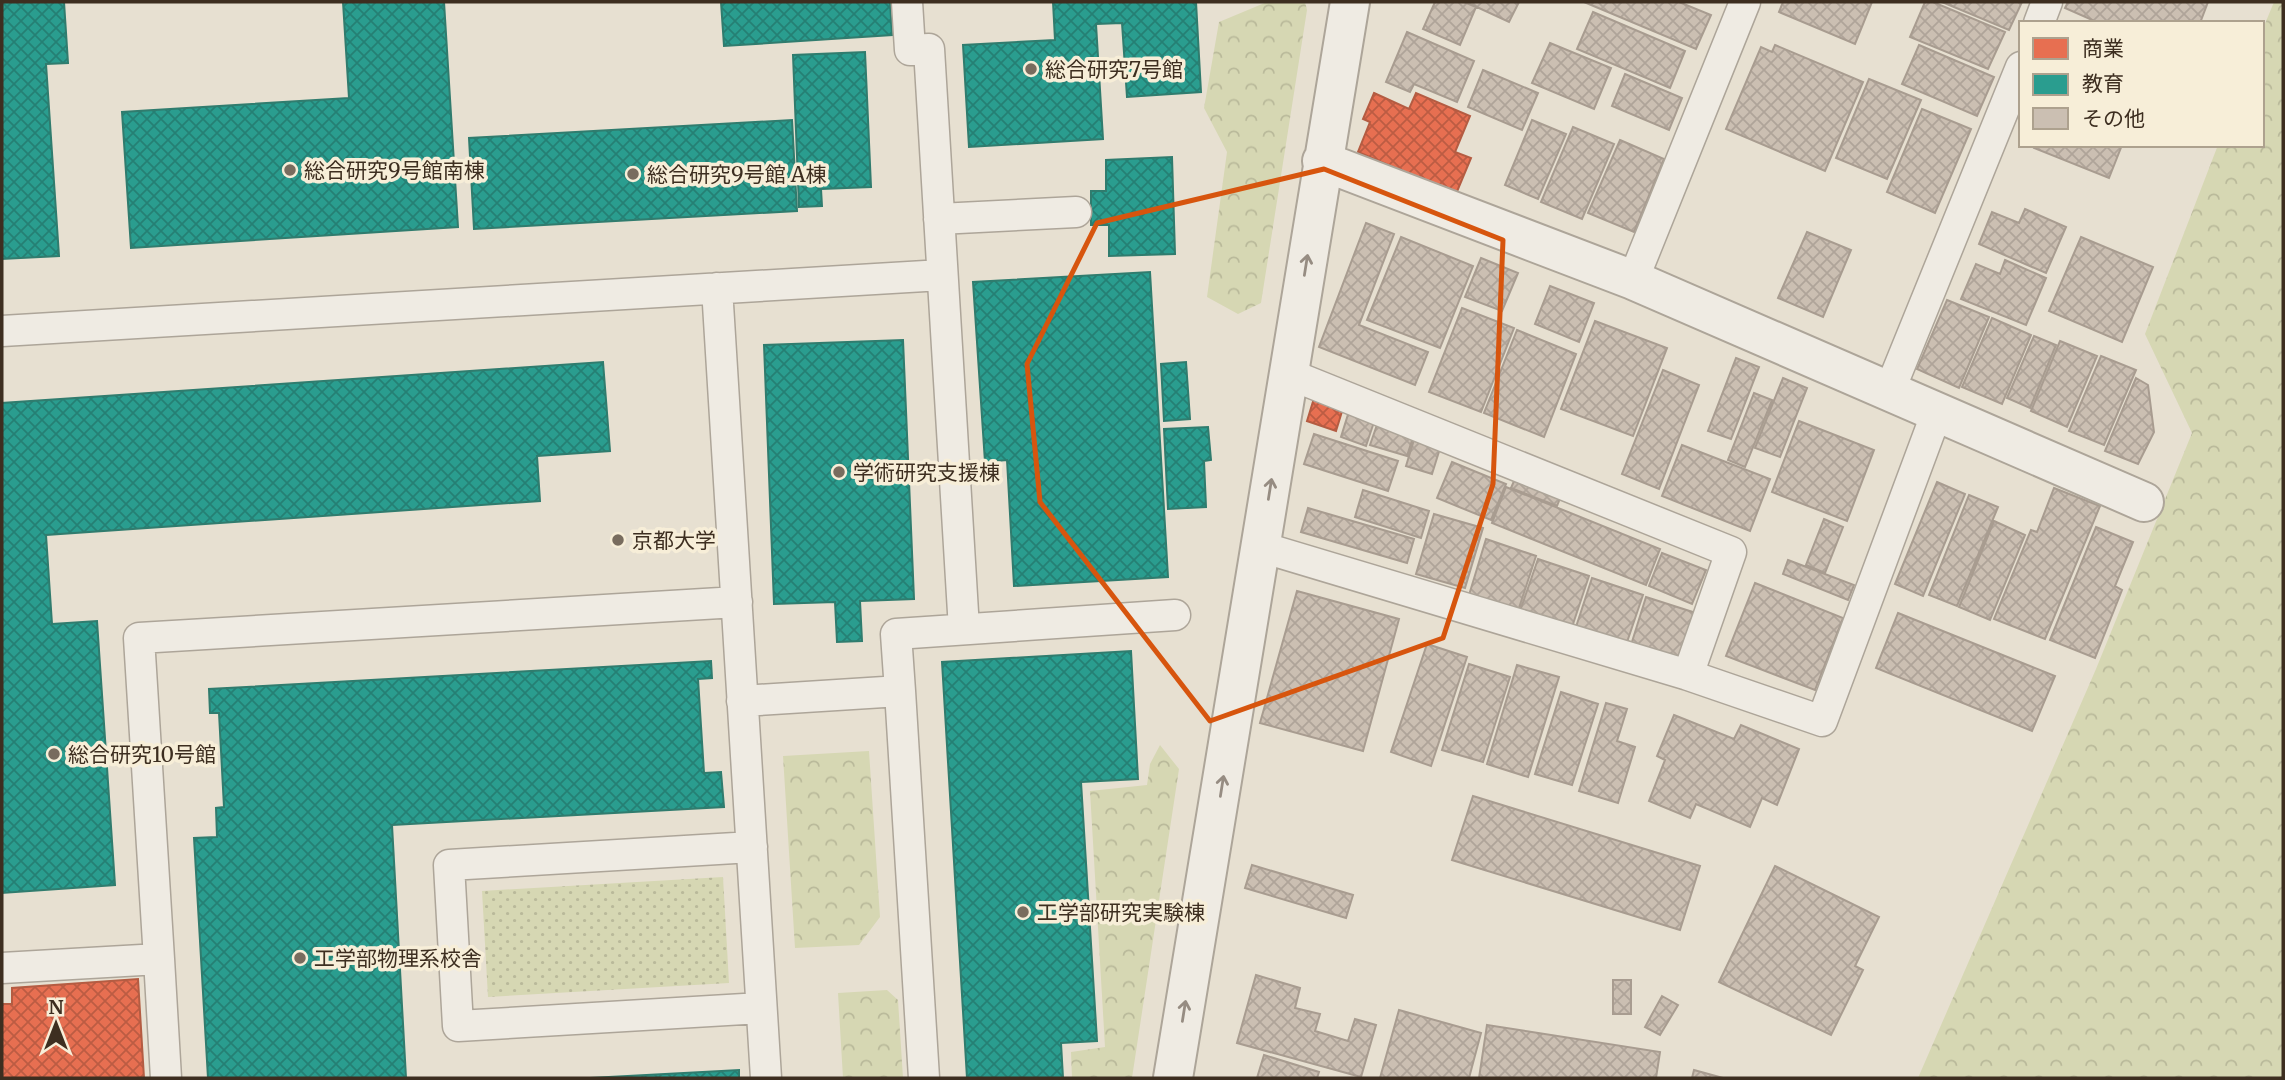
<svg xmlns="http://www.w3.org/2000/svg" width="2285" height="1080" font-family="Merriweather,'Noto Sans JP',serif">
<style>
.grass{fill:url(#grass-dots)}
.forest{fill:url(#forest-crowns)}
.shops{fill:url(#shops-cross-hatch);stroke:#b45c42;stroke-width:2}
.schools{fill:url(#schools-cross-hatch);stroke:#307c6e;stroke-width:2}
.building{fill:url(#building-cross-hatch);stroke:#a89c90;stroke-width:2}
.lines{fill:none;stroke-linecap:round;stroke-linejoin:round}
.lane-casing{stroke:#ada599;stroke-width:33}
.street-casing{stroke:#ada599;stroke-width:42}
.lane{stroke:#efebe3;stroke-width:30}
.street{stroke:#efebe3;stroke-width:38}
.oneway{stroke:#968c82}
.marked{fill:none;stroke:#d7550e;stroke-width:5;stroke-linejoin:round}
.poi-dot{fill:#786c5e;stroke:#f7eed8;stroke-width:2.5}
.labels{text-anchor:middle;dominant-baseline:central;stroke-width:7;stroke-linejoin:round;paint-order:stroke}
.poi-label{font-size:21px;fill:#3d2e20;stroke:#f7eed8;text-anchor:start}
</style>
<defs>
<pattern id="grass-dots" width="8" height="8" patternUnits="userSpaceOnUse" patternTransform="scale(1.75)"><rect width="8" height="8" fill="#d6d7b3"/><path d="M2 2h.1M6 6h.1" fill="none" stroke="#b9b99a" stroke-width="1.8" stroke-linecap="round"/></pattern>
<pattern id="forest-crowns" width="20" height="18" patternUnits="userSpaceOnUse" patternTransform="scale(1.75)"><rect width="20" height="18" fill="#d6d7b3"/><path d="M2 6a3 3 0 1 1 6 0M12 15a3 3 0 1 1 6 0" fill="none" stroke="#b9b99a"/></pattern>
<pattern id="shops-cross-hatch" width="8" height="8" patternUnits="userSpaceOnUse" patternTransform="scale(1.75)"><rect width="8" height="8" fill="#e76f51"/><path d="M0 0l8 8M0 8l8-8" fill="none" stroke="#bc5c43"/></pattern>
<pattern id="schools-cross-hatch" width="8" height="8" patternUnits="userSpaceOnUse" patternTransform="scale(1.75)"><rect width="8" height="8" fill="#2a9d8f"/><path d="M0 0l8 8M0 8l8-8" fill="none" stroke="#258074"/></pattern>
<pattern id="building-cross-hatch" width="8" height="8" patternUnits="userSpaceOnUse" patternTransform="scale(1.75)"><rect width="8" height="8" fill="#cbbfb2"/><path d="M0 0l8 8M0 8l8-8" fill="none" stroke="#afa499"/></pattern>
</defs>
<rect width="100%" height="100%" fill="#e7e0d1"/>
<path class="grass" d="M723,877L729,983L488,997L482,891Z"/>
<path class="forest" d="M1267,2H1305L1307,10L1261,303L1238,314L1207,297L1227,152L1204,108L1219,22Z
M2274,2H2283V1078H1918L2096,669L2192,433L2145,334L2218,145H2262V31Z
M1160,745L1179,769L1132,1078H1072L1071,1052L1105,1047L1090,791L1147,785L1150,764Z
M869,751L880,917L859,945L795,948L783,756Z
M887,990L898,1000L903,1078H843L838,993Z"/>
<path class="shops" d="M1374,93L1409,109L1416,93L1470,116L1455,152L1471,158L1456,194L1358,152L1370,122L1363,119Z
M1315,395L1344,405L1336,431L1307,421Z
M138,979L144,1078H2V1004H12V988Z"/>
<path class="schools" d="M2,2H64L68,63L46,64L59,256L2,259Z
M343,2H444L458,227L131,248L122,112L349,98Z
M721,2H890L892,35L724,46Z
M1053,2H1196L1201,92L1127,97L1122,23L1096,24L1103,139L969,147L963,45L1055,40Z
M865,52L871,187L821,189L822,206L799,207L793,55Z
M792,120L797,211L474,229L469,138Z
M1172,157L1175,254L1109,256V225H1091V191H1106V160Z
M1150,272L1168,577L1014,586L1007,460L985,462L973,282Z
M903,340L914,599L860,601L862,641L837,642L835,602L774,604L764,345Z
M603,362L610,451L537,456L540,501L46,535L52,624L97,621L115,885L2,893V403Z
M1186,362L1190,419L1164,421L1161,364Z
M1208,427L1211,460L1204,461L1206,507L1168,509L1164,429Z
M1131,651L1138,779L1081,782L1097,1041L1061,1043L1063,1078H967L942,662Z
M711,661L712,678L698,679L704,773L721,772L724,807L392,825L406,1078H208L194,838L217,837L216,808L224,807L219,713H210L209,689Z
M739,1070V1078H590Z"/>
<path class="building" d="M1435,2H1464L1476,7L1460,45L1423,29Z
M1466,2H1519L1509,22Z
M1584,2H1679L1711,15L1696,49Z
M1783,2H1872L1855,44L1779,12Z
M1925,2H1933L2005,32L1988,69L1910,37Z
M1942,2H2022L2009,30Z
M2068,2H2208L2200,23H2099L2065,8Z
M1593,12L1685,51L1670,88L1577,49Z
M1407,32L1474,61L1457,102L1414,84L1410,92L1386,82Z
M1550,43L1611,68L1594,109L1532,83Z
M1775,45L1863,82L1825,171L1726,129L1761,47L1772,52Z
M1919,45L1994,77L1977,116L1902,84Z
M1483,70L1538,93L1522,130L1468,107Z
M1625,74L1682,98L1669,130L1612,106Z
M1869,79L1921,100L1887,179L1836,158Z
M1922,109L1971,129L1935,213L1887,192Z
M1532,120L1566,134L1538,199L1505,185Z
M1573,127L1614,144L1582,219L1541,202Z
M1620,140L1664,159L1634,232L1588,213Z
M2035,145H2122L2109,178L2034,148Z
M2025,209L2066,227L2046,273L1979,244L1992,212L2019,223Z
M1366,223L1394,234L1359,325L1428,352L1415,385L1319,347Z
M1807,232L1851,250L1823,317L1778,298Z
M1401,237L1473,266L1440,348L1367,320Z
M2081,237L2153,267L2122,342L2049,311Z
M1481,258L1518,273L1502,311L1465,297Z
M2005,260L2046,278L2026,325L1961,299L1976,264L2000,274Z
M1550,286L1594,303L1579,342L1535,324Z
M1947,300L1989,317L1959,388L1917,369Z
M1462,308L1514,328L1481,412L1429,392Z
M1992,318L2031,335L2002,404L1962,387Z
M1595,321L1667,348L1633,436L1561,409Z
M1517,330L1576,354L1544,437L1484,413Z
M2034,336L2056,345L2030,408L2007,398Z
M2060,341L2097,356L2067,427L2031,411Z
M2101,356L2136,370L2104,445L2069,431Z
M1736,358L1759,367L1731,439L1708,431Z
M1663,370L1699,385L1659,489L1622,474Z
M1783,378L1807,388L1780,457L1755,448Z
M2136,378L2148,385L2154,432L2138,464L2105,451Z
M1754,393L1772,400L1745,467L1728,460Z
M1350,408L1376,416L1366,446L1341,437Z
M1379,419L1415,431L1407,456L1370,445Z
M1799,421L1874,450L1847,521L1772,492Z
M1416,433L1442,442L1432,474L1406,466Z
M1314,434L1398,461L1388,491L1304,464Z
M1682,445L1770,479L1750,531L1662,496Z
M1452,462L1506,484L1491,520L1437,498Z
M1517,474L1562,493L1557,506L1511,488Z
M1937,482L1965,494L1923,596L1895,584Z
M1506,487L1660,549L1646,585L1492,523Z
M2054,488L2100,506L2045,639L1994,619L2031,530L2037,532Z
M1363,490L1429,511L1421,538L1355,517Z
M1969,495L1998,507L1957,606L1929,595Z
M1308,508L1414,539L1407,563L1301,532Z
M1434,514L1483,528L1465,588L1416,574Z
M1824,519L1843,527L1825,573L1806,565Z
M1994,521L2025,535L1990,620L1959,607Z
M2096,527L2133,542L2115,586L2122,590L2095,658L2050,640Z
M1486,539L1536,556L1518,611L1469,595Z
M1662,553L1706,570L1692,604L1649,586Z
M1538,559L1589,576L1572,627L1520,611Z
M1788,560L1854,585L1848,600L1783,574Z
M1592,578L1643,595L1627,642L1575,630Z
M1755,583L1843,618L1815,690L1726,656Z
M1297,591L1399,619L1363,751L1260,723Z
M1646,597L1702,615L1686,663L1631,645Z
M1898,613L2055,676L2032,731L1876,668Z
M1427,644L1467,657L1431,766L1391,752Z
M1469,664L1510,677L1483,762L1442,750Z
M1517,665L1559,677L1528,777L1487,764Z
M1561,692L1598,704L1572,785L1535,774Z
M1606,703L1627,709L1617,741L1635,747L1618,803L1579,791Z
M1674,715L1734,739L1741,725L1799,749L1777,805L1762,798L1750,827L1696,804L1690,818L1649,801L1665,760L1657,756Z
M1473,796L1700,866L1680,930L1452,860Z
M1252,865L1353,895L1346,918L1245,888Z
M1775,866L1879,917L1855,966L1863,970L1831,1035L1719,982Z
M1256,975L1300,988L1295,1008L1320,1014L1315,1031L1348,1041L1355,1019L1376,1025L1361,1077L1237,1043Z
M1613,980H1631V1014H1613Z
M1662,996L1678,1005L1660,1035L1645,1027Z
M1399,1010L1481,1033L1469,1078H1380Z
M1487,1025L1660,1052L1656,1078H1479Z
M1264,1055L1319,1072L1317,1078H1257Z
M1694,1070L1723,1078H1692Z"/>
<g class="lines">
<defs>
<path id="lane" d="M907,2L910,50L929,49L964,629
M2039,23L2047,2
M939,219L1076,212
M1633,280L1745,2
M717,288L766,1078
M2,331L942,275
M1289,374L1731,552L1688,675
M1889,392L2021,67
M1261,547L1688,675L1822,721L1937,412
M900,691L896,634L1175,615
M742,701L900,691L924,1078
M752,847L449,865L458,1026L761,1008
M159,959L166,1078
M2,968L159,959L139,638L737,602"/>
<path id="street" d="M1322,161L1633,280L2144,502
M1173,1078L1350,2"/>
</defs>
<use href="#lane" class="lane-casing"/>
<use href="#street" class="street-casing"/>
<use href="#lane" class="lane"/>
<use href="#street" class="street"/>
</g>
<defs><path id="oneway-shaft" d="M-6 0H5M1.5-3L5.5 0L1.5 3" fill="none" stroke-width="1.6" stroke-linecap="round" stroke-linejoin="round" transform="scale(1.75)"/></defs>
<g class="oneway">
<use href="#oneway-shaft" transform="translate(1306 265) rotate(-81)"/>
<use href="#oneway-shaft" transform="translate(1270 489) rotate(-81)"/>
<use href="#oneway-shaft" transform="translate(1222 786) rotate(-81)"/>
<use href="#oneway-shaft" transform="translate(1184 1011) rotate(-81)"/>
</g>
<path class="marked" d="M1324,169L1503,240L1493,484L1443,638L1210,721L1040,502L1027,364L1097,223Z"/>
<g class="poi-dot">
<circle cx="1031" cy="69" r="7"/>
<circle cx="290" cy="170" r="7"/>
<circle cx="633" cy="174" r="7"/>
<circle cx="839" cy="472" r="7"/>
<circle cx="618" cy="540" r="7"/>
<circle cx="54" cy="754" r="7"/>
<circle cx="1023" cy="912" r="7"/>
<circle cx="300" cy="958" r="7"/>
</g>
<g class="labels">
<g class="poi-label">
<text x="1045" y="69">総合研究7号館</text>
<text x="304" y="170">総合研究9号館南棟</text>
<text x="647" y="174">総合研究9号館 A棟</text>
<text x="853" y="472">学術研究支援棟</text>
<text x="632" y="540">京都大学</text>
<text x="68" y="754">総合研究10号館</text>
<text x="1037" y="912">工学部研究実験棟</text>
<text x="314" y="958">工学部物理系校舎</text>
</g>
</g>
<rect width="2285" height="1080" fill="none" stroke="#3d2e20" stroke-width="7"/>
<rect x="2019" y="21" width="245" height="126" fill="#f7eed8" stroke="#ada18e" stroke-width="2"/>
<rect x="2033" y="38" width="35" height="21" fill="#e76f51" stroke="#ada18e" stroke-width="2"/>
<text x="2082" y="56" font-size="21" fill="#3d2e20">商業</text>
<rect x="2033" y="74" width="35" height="21" fill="#2a9d8f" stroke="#ada18e" stroke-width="2"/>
<text x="2082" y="91" font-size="21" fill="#3d2e20">教育</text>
<rect x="2033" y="108" width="35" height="21" fill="#cbbfb2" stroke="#ada18e" stroke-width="2"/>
<text x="2082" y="126" font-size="21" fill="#3d2e20">その他</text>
<g transform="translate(56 1024)" stroke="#f7eed8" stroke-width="5" paint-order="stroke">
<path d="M0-5L12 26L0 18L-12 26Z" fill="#3d2e20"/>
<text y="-10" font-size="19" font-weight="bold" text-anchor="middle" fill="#3d2e20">N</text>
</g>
</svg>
